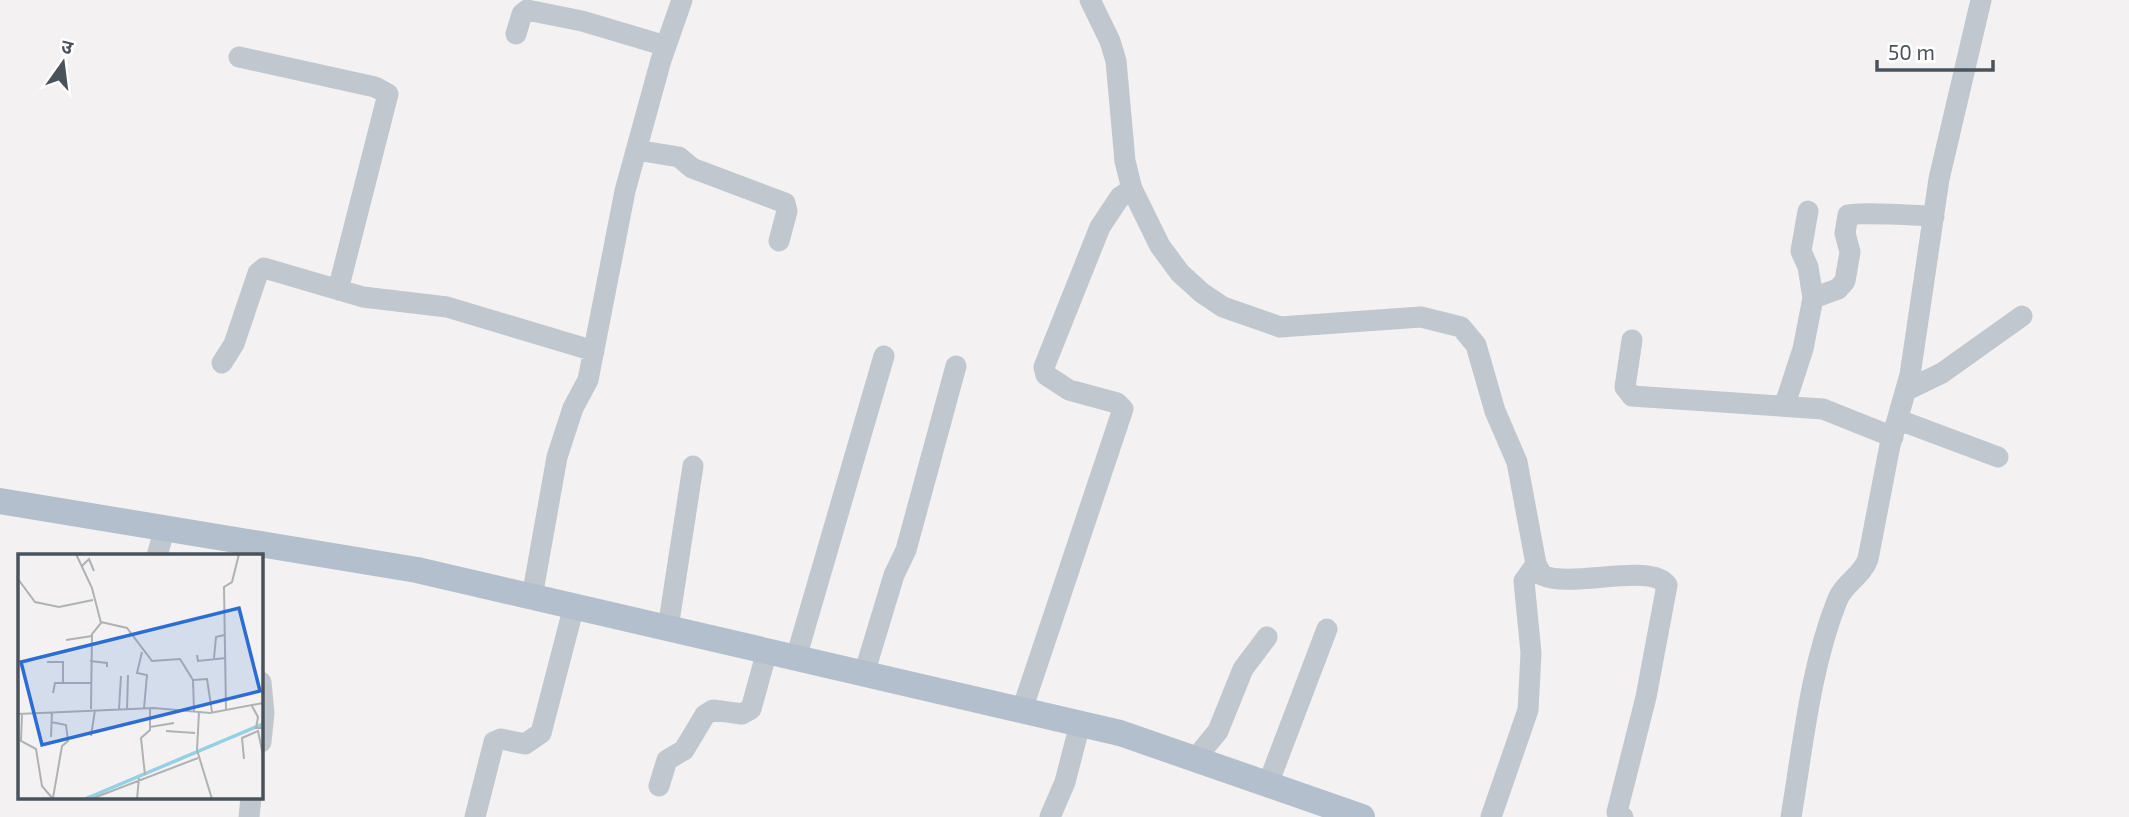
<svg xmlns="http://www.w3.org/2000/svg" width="2129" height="817" font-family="'Exo 2','Noto Sans Devanagari',sans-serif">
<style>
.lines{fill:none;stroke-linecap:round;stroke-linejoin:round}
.minor{stroke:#c0c7ce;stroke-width:21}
.major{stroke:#b3bfcc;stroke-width:26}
.inset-river{fill:none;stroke:#96d0e4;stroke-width:3.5}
.inset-road{fill:none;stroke:#afb2b5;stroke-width:2}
.view{fill:#2b6dd2;fill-opacity:0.15;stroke:#2b6dd2;stroke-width:3.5}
.inset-edge{fill:none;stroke:#4a535c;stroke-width:3.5}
</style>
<rect width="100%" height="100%" fill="#f3f1f1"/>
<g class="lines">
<path class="minor" d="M1090,0L1110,41L1116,61L1125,161L1132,189L1160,246L1180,273L1202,293L1223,307L1280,327L1421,317L1461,327L1476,345L1495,411L1517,462L1536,564L1524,581L1531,653L1528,710L1491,817
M516,34L522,14L527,10L582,21L666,46
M239,57L375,87L388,94L338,290
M636,150L679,157L692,168L785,203L787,211L779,241
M1808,211L1801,251L1808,267L1813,298
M1632,340L1625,387L1632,396L1823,409L1893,437
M222,363L234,344L258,273L264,268L363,297L447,307L594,351
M1907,390L1942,373L2022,316
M1785,404L1803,349L1813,298L1838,289L1845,281L1850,252L1845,233L1848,215C1853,212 1924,215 1934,217
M1899,420L1998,457
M157,556L165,527
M1536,564L1542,575C1571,589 1651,562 1667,585L1646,697L1617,812L1623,817
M532,597L557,457L573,408L588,380L625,191L661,60L682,0
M668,628L693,466
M796,658L884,356
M864,674L894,575L906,550L956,366
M261,682L264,713L261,742
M1022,710L1123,409L1117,403L1069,390L1046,375L1044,367L1100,227L1120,197L1132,189
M1195,759L1218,731L1243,669L1267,637
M1268,784L1327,629
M659,786L667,760L684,750L705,715L713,710L742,714L751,709L767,651
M249,817L251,798
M475,817L494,742L501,739L525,744L541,733L574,606
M1050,817L1065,782L1080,724
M1791,817C1803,746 1810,669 1837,601C1843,584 1862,576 1868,559L1890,445L1910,375L1939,179L1981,0"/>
<path class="major" d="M0,501L417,570L1120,733L1362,817"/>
</g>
<g transform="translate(18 554)">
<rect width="245" height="245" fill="#f3f1f1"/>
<path class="inset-river" d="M67,245L245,170"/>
<path class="inset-road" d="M58,0L74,34L83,69L74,80L73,155M64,12L71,5L76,17M0,25L17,48L41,53L75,46M83,68L109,74L134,107L162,105L175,126L176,157M48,86L74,82M124,98L119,119L129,121L126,154M179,101L180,107L208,104M196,104L198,83L206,81M72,107L89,109V113M29,108H45V129M175,126L189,125L194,158M35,139L37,129H73M234,152L240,163L238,174H245M101,155L103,122M109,155L110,121M208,157L206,33L214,28L221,0M181,158L179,196L194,245M0,160L136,154L192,159L245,149M4,160L3,187L18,195L24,232L35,245M33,168L48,171L50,187L44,192L35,244M132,173L156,169M148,177L177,179M73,182L77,156M33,183L34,158M226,205L224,184L240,177L245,201M127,221L123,184L132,176V154M73,245L180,204M119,245L121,224"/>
<path class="view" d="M221,54L242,137L24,191L3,108Z"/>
<rect width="245" height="245" class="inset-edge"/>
</g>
<g transform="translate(63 63) rotate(14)" stroke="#ffffff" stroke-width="5" paint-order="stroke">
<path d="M0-5L12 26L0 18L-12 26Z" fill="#4a535c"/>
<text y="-10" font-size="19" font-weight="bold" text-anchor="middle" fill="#4a535c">उ</text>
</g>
<path d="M1877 60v10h116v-10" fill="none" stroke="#4a535c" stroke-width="3.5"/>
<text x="1888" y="60" font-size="21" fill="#4a535c" stroke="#ffffff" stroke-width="5" paint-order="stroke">50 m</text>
</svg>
